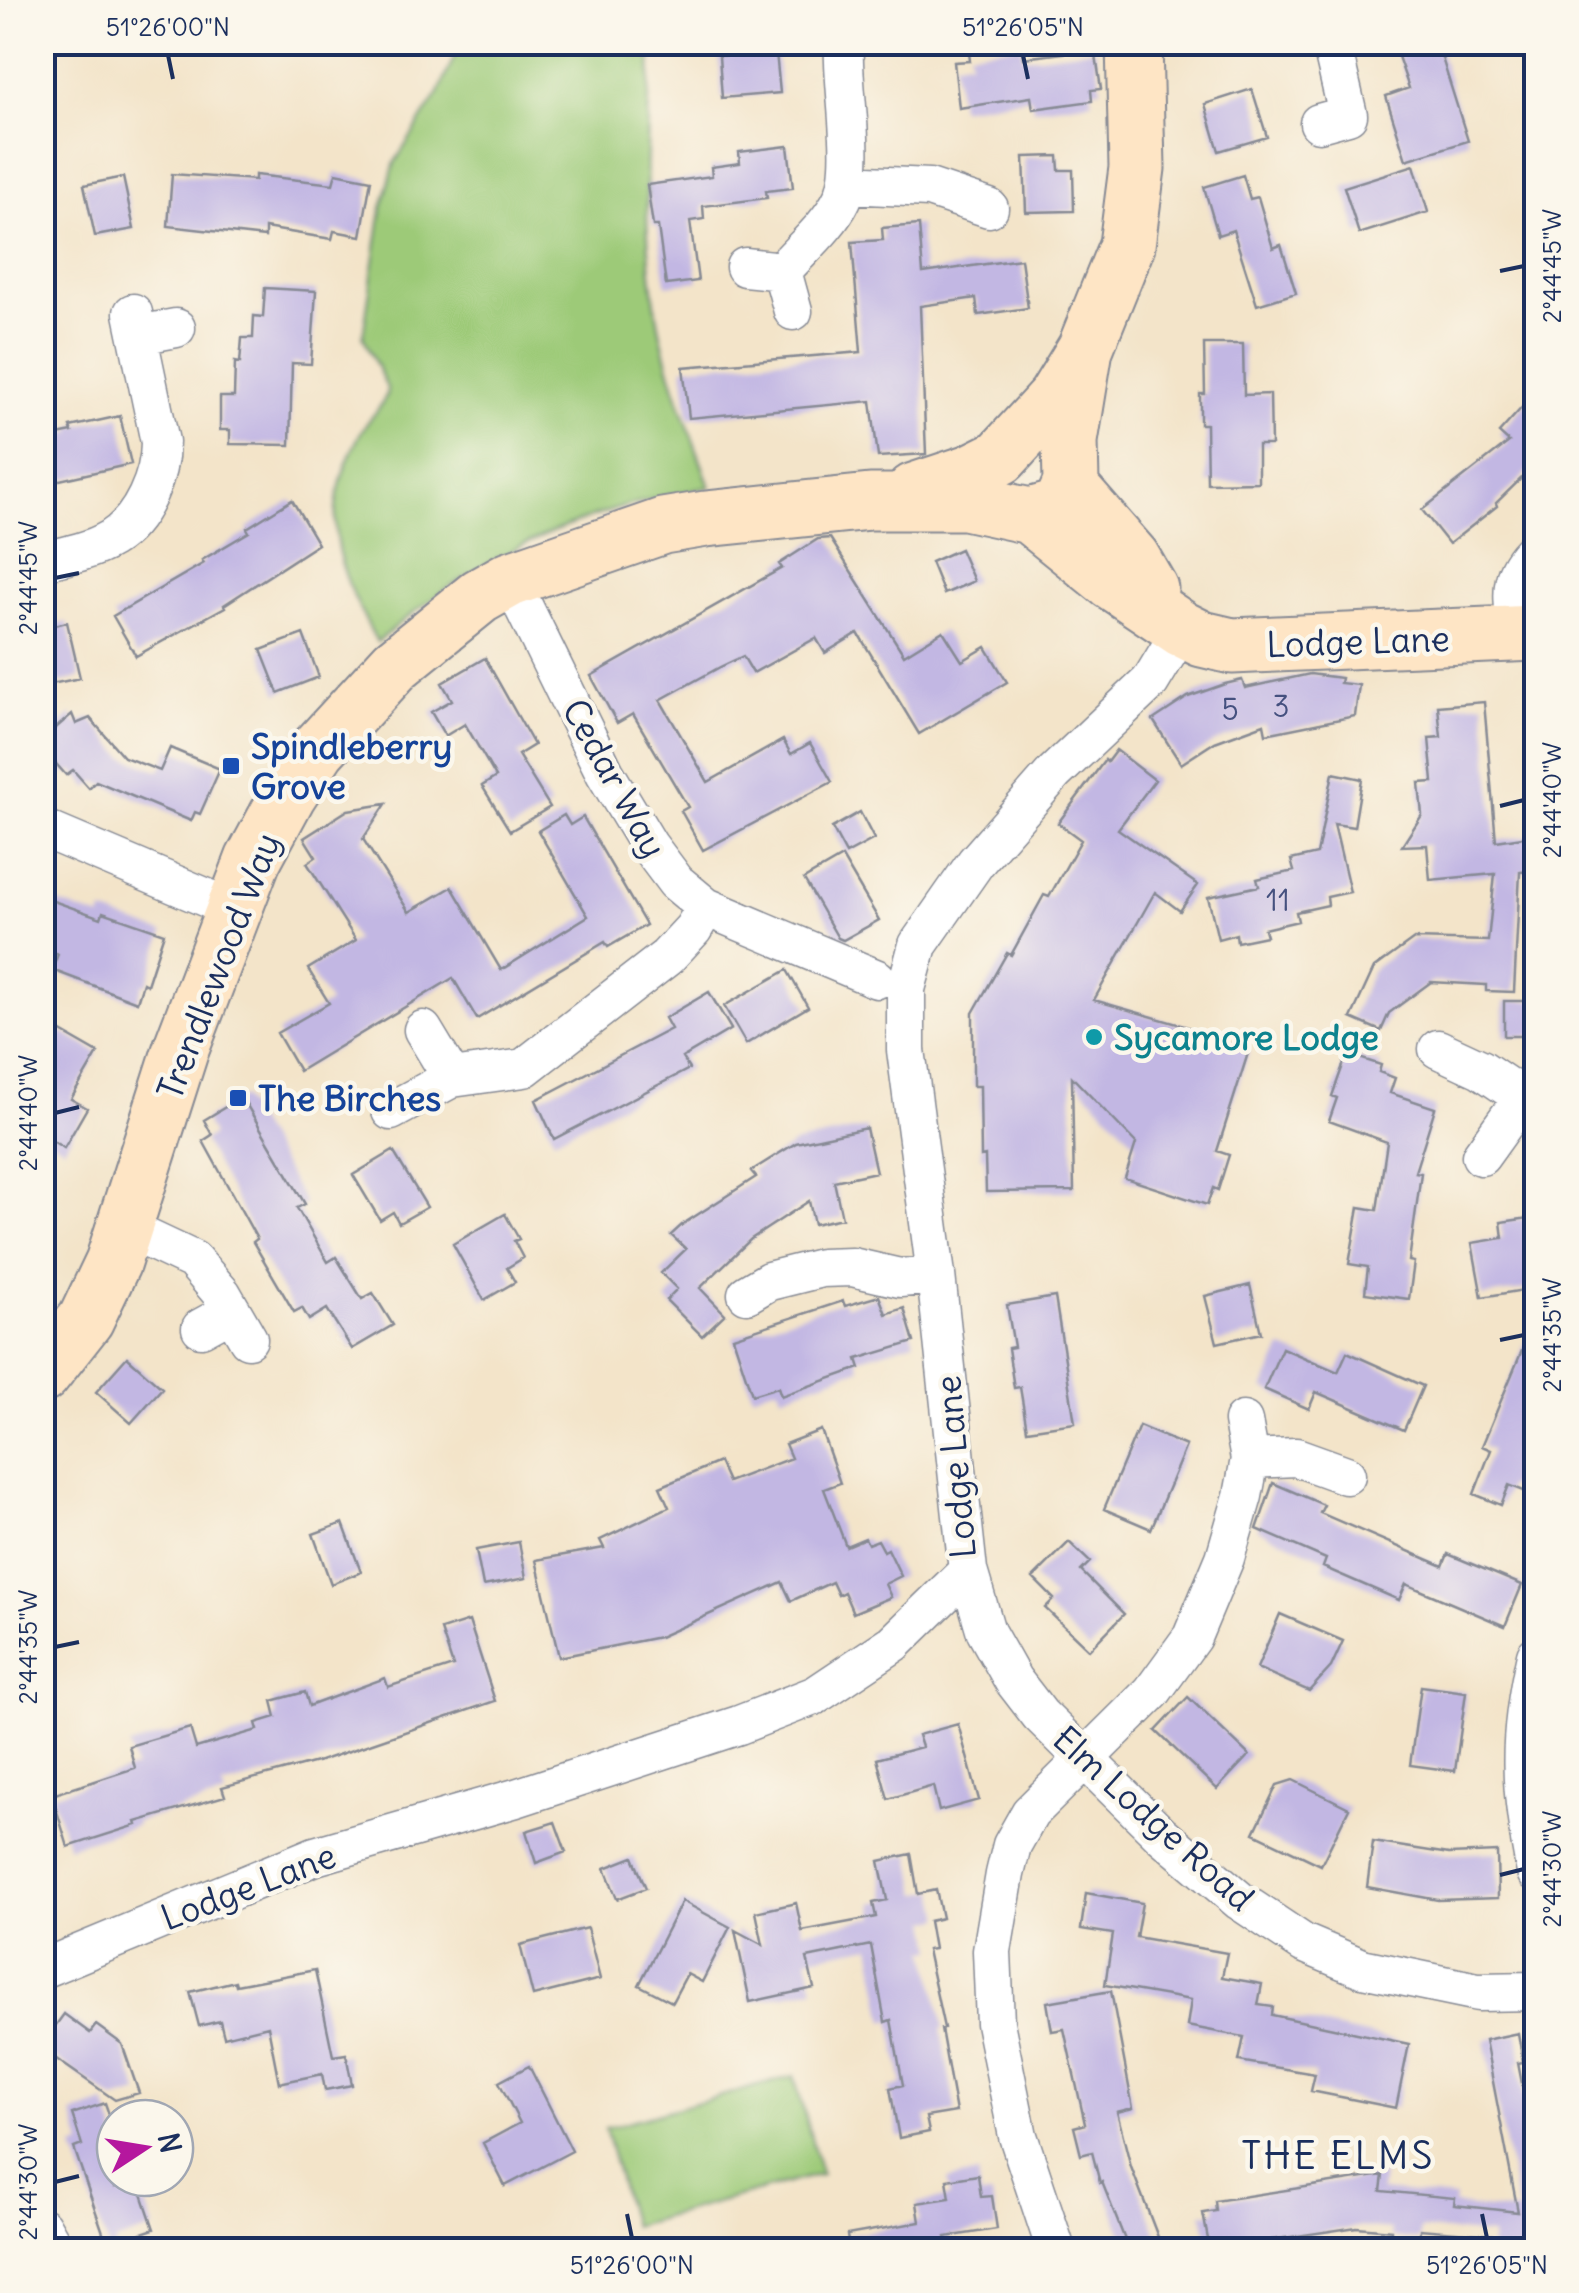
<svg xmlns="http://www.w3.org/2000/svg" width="1579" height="2293" font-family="Delius,sans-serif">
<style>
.green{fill:#9dca78;stroke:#5c7c6b;stroke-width:2.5}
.building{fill:#c2b7e3}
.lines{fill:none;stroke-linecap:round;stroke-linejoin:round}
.street-casing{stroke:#878a94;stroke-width:41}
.secondary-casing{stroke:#878a94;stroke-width:59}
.street{stroke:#fff;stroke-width:38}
.secondary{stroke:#fee5c5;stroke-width:55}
.ticks{fill:none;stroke:#1b2f5e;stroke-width:4}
.transit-dot{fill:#1a4fb4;stroke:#fbf7ec;stroke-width:4}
.culture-dot{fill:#0f9aa8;stroke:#fbf7ec;stroke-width:4}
.labels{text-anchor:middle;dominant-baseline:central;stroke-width:9;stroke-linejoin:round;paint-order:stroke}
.number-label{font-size:30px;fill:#45517f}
.street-label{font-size:35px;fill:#1b2f5e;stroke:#fbf7ec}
.transit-label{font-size:35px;font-weight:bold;fill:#164399;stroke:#fbf7ec;text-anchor:start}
.culture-label{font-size:35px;font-weight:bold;fill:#0d838f;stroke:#fbf7ec;text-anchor:start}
.neighbourhood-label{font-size:38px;letter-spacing:2.5px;fill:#1b2f5e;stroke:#fbf7ec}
.neatline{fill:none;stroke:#1b2f5e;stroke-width:4}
.ticks-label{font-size:25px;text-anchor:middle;fill:#1b2f5e}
</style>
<rect width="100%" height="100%" fill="#fbf7ec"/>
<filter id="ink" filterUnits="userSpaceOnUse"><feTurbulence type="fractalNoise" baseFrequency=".01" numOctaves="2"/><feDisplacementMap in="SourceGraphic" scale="20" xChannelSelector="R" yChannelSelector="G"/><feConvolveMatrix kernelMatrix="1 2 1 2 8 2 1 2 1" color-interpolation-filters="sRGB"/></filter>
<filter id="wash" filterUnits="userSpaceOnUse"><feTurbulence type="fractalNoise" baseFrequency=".0048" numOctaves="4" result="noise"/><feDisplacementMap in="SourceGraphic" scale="40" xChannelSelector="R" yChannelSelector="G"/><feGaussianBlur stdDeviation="2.25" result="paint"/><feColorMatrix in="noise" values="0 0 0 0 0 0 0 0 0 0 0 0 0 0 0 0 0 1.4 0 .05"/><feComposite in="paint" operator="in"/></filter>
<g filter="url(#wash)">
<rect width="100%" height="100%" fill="#f3e4c9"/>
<path class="green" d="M460,43H652C646,146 639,254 666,356C677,400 695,444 710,487C579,510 478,556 377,642C335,565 317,517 360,434C367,419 387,405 387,388L363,336L382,208L395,162L439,93Z
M794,2076L821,2174L632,2226L605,2128Z"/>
<g id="blocks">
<path class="building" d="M737,42H775L780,93L722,98L719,56L738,54Z
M1393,42H1437L1468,141L1406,160L1386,96L1409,88Z
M1021,45L1023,58L1095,49L1101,89L1091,90L1092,101L1033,109L1031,97L959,108L954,62L970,61L969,52Z
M1252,89L1267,137L1219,151L1205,104Z
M788,146L793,188L766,191L767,198L703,206L704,219L690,221L698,281L666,285L658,226H653L647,185L712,176L711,167L740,163L739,152Z
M1058,156L1059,170H1073L1074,211L1026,212L1024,157Z
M1414,165L1428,212L1359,234L1344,187Z
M336,173L371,180L361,236L334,231L332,239L265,228V237L168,226L172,174L255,180V175L333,184Z
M1243,175L1250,199L1258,197L1273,248L1281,245L1296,293L1257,305L1233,230L1218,235L1204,187Z
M123,177L134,229L95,236L84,185Z
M919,225L923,273L1021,259L1028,308L978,315L976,298L920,306L926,454L878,457L871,401L689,418L683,367L861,352L852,242L883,240L882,228Z
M265,288L316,291L311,364L292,363L290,445L230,444V430H220V397H234L235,362L240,363L242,338H253L254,316L263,317Z
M1204,344H1243L1244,395L1270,394L1271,445H1258V482L1207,483L1206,424H1200V394H1205Z
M1536,392V468L1534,466L1496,503L1497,506L1449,544L1422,510L1509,442L1499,433Z
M120,416L131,464L42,484V438L72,432L70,427Z
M292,500L318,544L224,605L225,607L136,656L113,616L204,563L202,560L249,532L247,528Z
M830,538L904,655L943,631L962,661L986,647L1007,682L919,734L858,633L825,653L816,638L753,673L743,656L720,667L660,700L708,782L783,740L791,754L810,743L832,782L703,850L681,811L688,807L633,714L617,723L591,676L782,568L779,564L818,539Z
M960,549L974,581L944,594L931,562Z
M67,622L80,678L42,686V628Z
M303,634L319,677L278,693L261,650Z
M485,658L534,745L518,755L550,807L510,831L482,786L496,777L465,724L445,736L431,712L452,700L442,683Z
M1310,674L1341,678L1340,683L1359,685L1355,716L1266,734L1264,724L1215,742L1181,764L1153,720L1188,697L1225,684L1242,680L1245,688Z
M1484,702L1496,841L1536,835V870L1520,872L1514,992L1486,991V985L1431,982L1389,1013L1381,1031L1351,1018L1374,968L1414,939L1488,941L1495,874L1430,880L1427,845L1402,846L1422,815L1419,783L1433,782L1429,738L1441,737L1438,706Z
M72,714L76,724L90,718L124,757L160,771L170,748L220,769L200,814L195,812L191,821L96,781L89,788L73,770L66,775L42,748V740Z
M1116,750L1155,780L1118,829L1198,885L1180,911L1155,892L1094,1000L1216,1035L1215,1039L1249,1050L1217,1151L1229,1155L1218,1190L1213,1188L1207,1205L1125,1178L1136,1143L1072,1077L1074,1191L986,1192L985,1156L981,1157L980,1086H973V1013L1007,953L1011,955L1044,895L1049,897L1081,840L1058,823L1105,760L1107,762Z
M1333,773L1362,779L1354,827L1334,824L1350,892L1327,897L1328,905L1296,912L1298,921L1264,929L1266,936L1237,942L1236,934L1218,939L1208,897L1259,886L1257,879L1294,871L1291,860L1317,854Z
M386,804L363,839L409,912L452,887L501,970L588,916L538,831L564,815L570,825L583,817L646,925L608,947L605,942L477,1019L453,978L299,1071L277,1033L329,1003L308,969L356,940L307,863L316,857L304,838L348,810Z
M860,812L874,839L846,854L832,828Z
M842,857L879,920L843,940L838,938L804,879Z
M42,897L101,918L103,912L164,933L147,985L143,983L137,1002L52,970L58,954L42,949Z
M787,970L808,1007L746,1044L724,1006Z
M709,992L731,1029L682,1058L689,1069L554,1139L536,1100L671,1029L665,1018Z
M1504,1001H1536V1036H1504Z
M58,1030L98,1053L71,1099L87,1108L64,1148L49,1139L42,1150V1057Z
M1347,1054L1381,1065L1379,1072L1395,1078L1390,1093L1435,1108L1415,1172L1421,1173L1409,1261L1414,1262L1409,1299L1365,1293L1368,1267L1349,1264L1359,1207L1377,1210L1387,1142L1329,1121L1337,1098L1332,1096Z
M242,1097L305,1204L297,1208L328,1262L336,1257L362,1299L373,1293L393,1325L352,1349L327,1309L309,1320L302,1308L294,1312L253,1242L257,1239L203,1141L212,1135L204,1120Z
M866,1128L876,1172L834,1181L842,1218L814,1224L809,1201L751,1239L700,1288L725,1314L702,1336L666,1300L677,1289L661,1273L686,1249L671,1235L683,1224L756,1177L751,1171L796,1143Z
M393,1151L427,1207L399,1223L393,1212L380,1220L353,1175Z
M505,1214L519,1239L514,1241L523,1258L507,1268L515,1282L484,1300L453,1244Z
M1529,1218L1536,1288L1482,1297L1472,1243L1503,1238L1501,1222Z
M1250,1285L1261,1333L1217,1343L1205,1296Z
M879,1296L886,1314L904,1308L914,1342L857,1359L860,1368L781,1396L778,1387L752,1395L733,1337L843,1301L845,1306Z
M1055,1297L1075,1423L1027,1430L1020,1387L1014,1388L1008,1348L1014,1347L1007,1305Z
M1536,1317V1474L1529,1493L1509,1485L1501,1505L1474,1494L1491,1450L1482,1446Z
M1282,1348L1338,1372L1347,1352L1423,1386L1404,1430L1316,1392L1309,1409L1264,1389Z
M127,1357L162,1388L131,1423L96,1392Z
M1139,1426L1186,1446L1151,1529L1104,1509Z
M821,1430L840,1483L824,1489L846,1546L865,1538L868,1544L878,1540L884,1551L888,1549L901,1576L885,1584L891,1597L853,1613L844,1592L838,1595L832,1582L791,1601L782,1582L659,1637L559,1657L536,1560L604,1548L600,1540L669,1507L660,1487L719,1462L728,1482L791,1458L785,1444Z
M1273,1483L1324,1505L1320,1513L1443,1566L1448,1554L1522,1585L1505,1626L1406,1584L1399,1600L1323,1567L1326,1559L1257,1529Z
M343,1523L361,1572L331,1584L313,1534Z
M519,1542L526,1578L483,1586L476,1550Z
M1069,1542L1090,1562L1081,1571L1124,1614L1089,1650L1045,1608L1054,1599L1033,1578Z
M1280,1614L1343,1641L1331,1667L1309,1691L1257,1668Z
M469,1621L495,1701L320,1761L222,1787L225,1796L136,1822L137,1825L68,1847L52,1795L135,1768L129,1746L190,1728L196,1748L258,1730L256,1723L276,1717L272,1701L305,1692L309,1706L385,1678L388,1687L453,1666L441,1630Z
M1421,1686L1466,1692L1455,1771L1410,1765Z
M1188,1697L1249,1755L1217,1789L1156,1731Z
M958,1724L979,1800L939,1811L933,1786L888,1799L877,1759L922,1747L918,1735Z
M1293,1780L1349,1808L1321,1865L1254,1833L1277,1785Z
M555,1822L566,1852L536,1863L526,1831Z
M1373,1842L1449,1854L1497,1852L1498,1898L1438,1900L1367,1887Z
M911,1854L918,1894L936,1890L942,1918L929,1921L934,1949L927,1950L944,2028L941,2029L956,2112L926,2117L929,2132L899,2138L890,2088L903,2085L891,2020L885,2022L871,1945L807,1958L814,1988L750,2002L735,1930L763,1945L756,1912L796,1903L802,1931L876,1917L873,1903L887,1900L879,1861Z
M633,1857L646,1888L617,1899L605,1868Z
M1086,1893L1142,1903L1136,1937L1227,1953L1222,1977L1262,1984L1258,2005L1273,2007L1272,2015L1409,2044L1396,2108L1311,2091L1315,2074L1239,2061L1244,2037L1187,2026L1191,2000L1105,1985L1113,1934L1081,1929Z
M682,1901L730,1927L702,1982L687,1974L672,2002L639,1985Z
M587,1928L600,1979L533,1996L520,1945Z
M315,1970L333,2056L346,2054L352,2085L325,2090L322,2074L279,2083L268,2026L224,2037L220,2021L199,2026L190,1992L235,1981L236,1985Z
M1111,1991L1133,2108L1117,2112L1131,2167L1163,2250H1129L1102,2182L1100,2183L1092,2152L1081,2155L1074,2127L1085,2124L1064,2029L1052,2031L1047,2002Z
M64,2014L90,2033L96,2025L122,2044L139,2093L115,2100L42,2049V2044Z
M1518,2033L1523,2062L1518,2063L1525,2099H1536V2250H1490L1492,2235L1420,2229L1419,2240L1391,2237V2230L1357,2227L1238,2245L1239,2250H1210L1203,2213L1216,2211L1215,2201L1383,2175L1381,2191L1455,2198L1454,2205L1518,2212L1485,2040Z
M529,2066L572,2151L505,2186L483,2143L520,2123L499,2082Z
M105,2103L115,2132V2187L137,2179L154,2229L115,2242V2250H109L74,2148L82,2145L72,2114Z
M978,2175L981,2197L992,2196L997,2229L946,2237L949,2250H849L847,2235L920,2222L917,2203L950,2198L947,2180Z"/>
</g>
</g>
<g filter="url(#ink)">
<use href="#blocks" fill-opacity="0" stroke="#878a94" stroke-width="2.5"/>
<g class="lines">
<defs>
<path id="street" d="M1319,123L1348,115L1331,42
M847,184L929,188L989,208
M745,267L782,271C802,248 829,226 842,199C859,165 841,83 844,42
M782,271L793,311
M138,335L176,328
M42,561C65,556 91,551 111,539C142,520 160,476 160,442L133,313
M510,579L605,773L649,846L676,882L706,907L877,979
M1182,629L1150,682L1054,773L976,862L918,945L906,989V1050L936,1275L968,1571L986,1632L1013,1680L1040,1715L1162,1835L1240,1901L1303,1943L1362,1968L1478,1992L1536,1991
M1517,634C1513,596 1506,576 1536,548
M42,828L233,909
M423,1030L452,1078
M1438,1049L1481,1069L1536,1106
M391,1111L452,1078L524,1068L667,957L693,929L706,907
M1481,1156L1524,1096
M125,1228L193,1260L222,1294L248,1339
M747,1294L769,1281L821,1268L852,1267L900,1278L936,1275
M201,1328L232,1311
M1250,1459L1296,1457L1346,1475
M1536,1655C1517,1738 1519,1789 1536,1872
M42,1969L315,1856L516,1798L739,1725L816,1695L894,1643L968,1571
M42,2227L55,2250
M1056,2250L1018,2136L995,2023L992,1951L1005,1874L1012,1845L1030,1813L1152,1692L1192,1637L1225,1558L1243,1496L1250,1459L1243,1421"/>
<path id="secondary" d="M1070,487L1132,558L1150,589
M914,491L971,472L1001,457L1055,398L1085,349L1127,245L1137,168L1134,42
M1030,516L1112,582L1182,629L1202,639L1232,646L1536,633
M42,1375L86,1319L113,1262L181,1049L253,860L288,795L318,749L396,664L480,596L510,579L663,526L706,519L870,502H965L1030,516L1055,509L1063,502L1071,483L1070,441L1085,349"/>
</defs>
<use href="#street" class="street-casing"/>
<use href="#secondary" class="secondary-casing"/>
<use href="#street" class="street"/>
<use href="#secondary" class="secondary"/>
</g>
</g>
<path class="ticks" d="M168,55L173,79M1023,55L1028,79M1500,271L1524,266M55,578L79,573M1500,806L1524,800M55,1113L79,1107M1500,1340L1524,1335M55,1647L79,1642M1500,1875L1524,1869M55,2182L79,2176M627,2214L632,2238M1482,2214L1487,2238"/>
<g class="transit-dot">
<rect x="221" y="756" width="20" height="20" rx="5"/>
<rect x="228" y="1088" width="20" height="20" rx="5"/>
</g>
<circle class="culture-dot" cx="1094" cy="1037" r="10"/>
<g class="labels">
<g class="number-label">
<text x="1281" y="706">3</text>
<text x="1230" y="709">5</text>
<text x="1278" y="900">11</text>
</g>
<g class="street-label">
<text transform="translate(1358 641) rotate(-2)">Lodge Lane</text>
<text transform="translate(615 778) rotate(61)">Cedar Way</text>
<text transform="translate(218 966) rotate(-69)">Trendlewood Way</text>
<text transform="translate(955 1467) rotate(-95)">Lodge Lane</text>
<text transform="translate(1154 1818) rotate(42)">Elm Lodge Road</text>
<text transform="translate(248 1886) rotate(-21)">Lodge Lane</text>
</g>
<g class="transit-label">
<text x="251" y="746">Spindleberry<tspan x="251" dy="40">Grove</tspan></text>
<text x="258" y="1098">The Birches</text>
</g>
<g class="culture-label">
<text x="1114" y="1037">Sycamore Lodge</text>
</g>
<g class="neighbourhood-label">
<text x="1338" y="2155">THE ELMS</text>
</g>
</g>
<rect width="1579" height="2293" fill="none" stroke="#fbf7ec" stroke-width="110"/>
<g transform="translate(145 2148) rotate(78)"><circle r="48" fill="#fbf7ec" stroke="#a1a7b3" stroke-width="2.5"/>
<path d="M0-8L18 38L0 25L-18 38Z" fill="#b5179e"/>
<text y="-15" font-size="28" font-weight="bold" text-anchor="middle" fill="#1b2f5e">N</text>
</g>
<rect x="55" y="55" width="1469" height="2183" class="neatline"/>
<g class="ticks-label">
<text x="168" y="36">51°26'00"N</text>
<text x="1023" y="36">51°26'05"N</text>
<text transform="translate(1552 266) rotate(-90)" y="9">2°44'45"W</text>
<text transform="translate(28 578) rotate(-90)" y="9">2°44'45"W</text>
<text transform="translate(1552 800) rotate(-90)" y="9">2°44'40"W</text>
<text transform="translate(28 1113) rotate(-90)" y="9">2°44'40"W</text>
<text transform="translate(1552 1335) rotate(-90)" y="9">2°44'35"W</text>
<text transform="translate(28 1647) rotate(-90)" y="9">2°44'35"W</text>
<text transform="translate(1552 1869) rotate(-90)" y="9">2°44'30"W</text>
<text transform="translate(28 2182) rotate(-90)" y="9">2°44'30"W</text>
<text x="632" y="2274">51°26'00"N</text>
<text x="1487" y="2274">51°26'05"N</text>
</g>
</svg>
